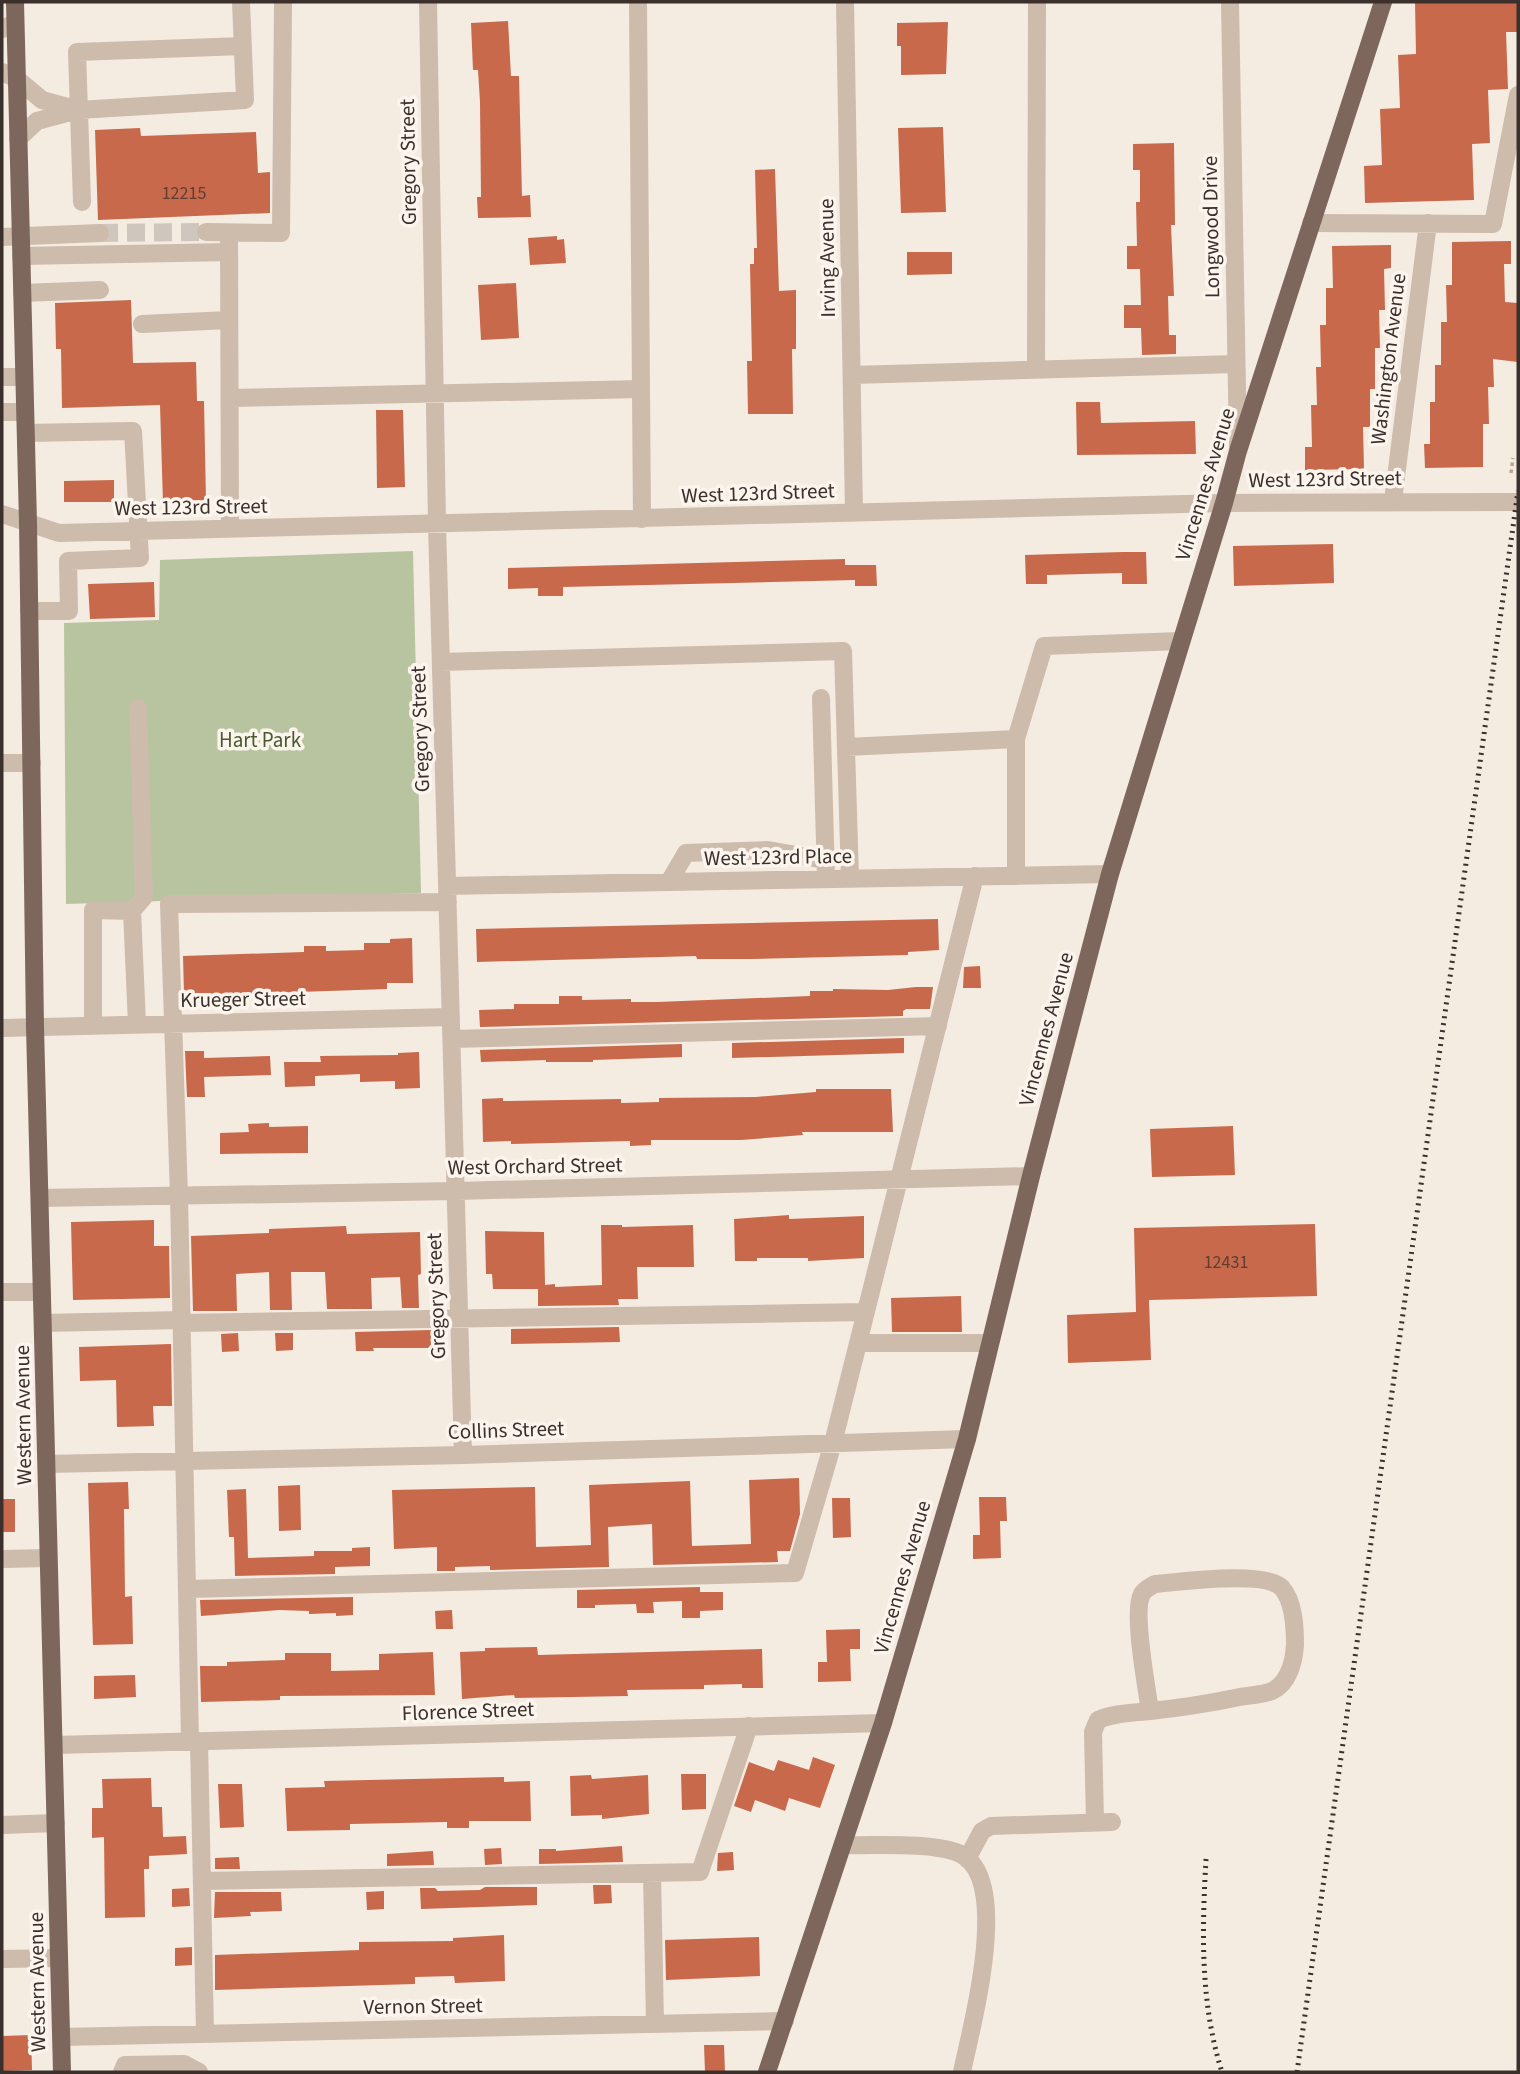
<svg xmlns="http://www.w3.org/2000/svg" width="1520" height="2074" font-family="'Source Sans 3',sans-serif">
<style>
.green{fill:#b8c4a0}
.building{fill:#c8694b}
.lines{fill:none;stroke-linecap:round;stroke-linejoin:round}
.minor-tunnel{stroke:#cfc6bd;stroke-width:18;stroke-dasharray:18 9;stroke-linecap:butt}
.path{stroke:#b9a596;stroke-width:3.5;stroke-dasharray:3.5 3.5;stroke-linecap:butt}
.minor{stroke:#cdbbac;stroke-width:18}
.major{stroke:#7d675c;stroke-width:18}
.rail{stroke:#3b302b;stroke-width:5;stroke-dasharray:2 5;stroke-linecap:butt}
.labels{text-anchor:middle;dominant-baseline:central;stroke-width:7;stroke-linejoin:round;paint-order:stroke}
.number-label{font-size:18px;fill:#5e3e33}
.street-label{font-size:21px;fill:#3b302b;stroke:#fbf5ee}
.park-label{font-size:21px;fill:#4a5a2e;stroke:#fbf5ee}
</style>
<rect width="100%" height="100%" fill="#f4ebe1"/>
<path class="green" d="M413,551L421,893L66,904L64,623L159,620L160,560Z"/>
<path class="building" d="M1415,2H1518V32H1506L1508,89L1488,90L1490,143L1472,144L1474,200L1365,203L1364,166L1382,165L1380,109L1400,108L1398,55L1416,54Z
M508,21L511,76H519L522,196L530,195L531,217L478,218L477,197H481L480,102L478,70H473L471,23Z
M948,22L946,74L901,75V46H897V23Z
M943,127L946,212L901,213L898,128Z
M140,128L141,136L256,132L258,173L270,172V213L98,220L95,130Z
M1174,143L1175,225H1171L1174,296H1168L1169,335H1176V354L1142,355L1141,328H1124V305H1141L1140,269H1127V246H1137L1136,202H1140V170H1133V144Z
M775,169L779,291L796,290V349H792L793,414H748L747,361H752L750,264H754V248H757L755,170Z
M557,236V240L564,239L566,263L530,265L528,238Z
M1511,241V264H1504L1505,302L1518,303V362L1493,359L1494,387H1488L1489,424H1483V467L1425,468L1424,444H1430V402H1435V365H1441V322H1447L1446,285H1452V242Z
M1391,245V268L1384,269L1385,310H1379L1380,348H1375V389H1370V427H1363L1364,469L1305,470V447H1312L1311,405H1317L1316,367H1321L1320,325H1326V288H1333L1332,246Z
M907,252H952V274L907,275Z
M516,283L519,338L481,340L478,285Z
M131,300L133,363L196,362L197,401H204L206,502L163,503L160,405L62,408L61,349H56L55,303Z
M1076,402H1100L1101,423L1195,421L1196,454L1077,455Z
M376,410H403L405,487L377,488Z
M114,480V502H64V481Z
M1333,544L1334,583L1234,586L1233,546Z
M1123,552H1146L1147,584H1122V573L1047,575V584H1026L1025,555Z
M845,559V565H876L877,586H855V580L563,587V596H538V588L508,589V568Z
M154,582L155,617L90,619L88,584Z
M938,919L939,950L908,952V955L750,959H697L696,956L477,962L476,929Z
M412,938L413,983H387V989L210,995V993L184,994L183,956L304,952V946H326V951L364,950V943H390V939Z
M980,966L981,988H963L964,967Z
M916,987H933L930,1009H906L903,1011V1016L480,1027L479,1010L514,1009V1004H559V996H582V1000L631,999V1002H657L810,996V991H833V989L888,990Z
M904,1038V1053L732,1058V1043Z
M682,1044V1057L593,1060V1062H546V1060L481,1062L480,1050Z
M185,1051H204V1058L270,1056L271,1075L204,1077L205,1097H187Z
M419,1052L420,1088L395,1089V1081L360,1082V1074L315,1076V1086L285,1087L284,1062H321L320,1056L398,1055V1053Z
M816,1089H891L893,1132H802L803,1135L741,1140H651V1145L630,1146V1141L511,1144V1141L483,1142L482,1099L503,1098V1101L621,1099V1103L659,1102V1098L756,1097L816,1092Z
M269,1123V1127L308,1126V1153L220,1154V1133L249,1132L248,1124Z
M1233,1126L1235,1175L1152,1177L1150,1129Z
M789,1215V1219L864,1216V1258L808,1261V1258H757V1261H735L734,1219Z
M154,1220V1246H169L170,1298L73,1300L71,1222Z
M1315,1224L1317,1296L1149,1300L1151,1360L1068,1363L1067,1315L1136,1312L1134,1228Z
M601,1225H622V1227L693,1225L694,1267H637L638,1299H618L619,1305L538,1306V1289H493L492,1274H486L485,1231L544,1232L545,1285L555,1284V1287L602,1285Z
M346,1226L347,1234L420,1232L421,1274L418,1275L419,1308H402L400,1277L371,1278L372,1309H327L325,1272H291L292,1310H270L269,1272L236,1274L237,1311H193L191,1236L269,1233V1229Z
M961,1296L962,1332H892L891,1298Z
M619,1327L620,1342L511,1344V1329Z
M431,1330L432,1348H373L374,1351H356L355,1332Z
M238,1333L239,1351L222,1352L221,1334Z
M275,1333H293V1350L276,1351Z
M171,1344L172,1406H153L154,1426L117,1427L116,1380L80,1381L79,1347Z
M799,1478L800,1514L790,1551H777L778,1562L653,1565L652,1524L608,1527L609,1567L490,1570V1566L455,1567V1571H437V1547L394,1549L392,1490L535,1487L536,1547L566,1546L591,1545L589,1485L690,1481L692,1546L751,1544L749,1480Z
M128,1482L129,1509H124L125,1597L132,1596L133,1644L93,1645L88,1483Z
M300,1485L301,1530L279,1531L278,1486Z
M246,1489L248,1558L314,1556V1551H352V1548L370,1547V1566L335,1567V1574L235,1576L234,1537H229L227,1490Z
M979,1497H1006L1007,1521H1000L1001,1558L973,1559V1535H980Z
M832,1498H850L851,1537L833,1538Z
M2,1499H15V1532H2Z
M700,1587V1592H723V1610L700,1611V1618H682V1601L653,1602L654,1613H637L636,1604L595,1605V1608H577V1590Z
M353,1597V1615L336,1616V1613L309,1614V1611L279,1610L201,1616L200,1600Z
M452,1610L453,1629H436L435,1611Z
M860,1629V1649H850L851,1681L818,1682V1662H827L826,1630Z
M537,1647L538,1655L762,1649L763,1688H742V1684L704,1685V1689L627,1690L628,1696L515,1698L514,1695L462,1699L460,1652L485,1651V1648Z
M433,1652L435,1695L280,1696V1700L201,1702L200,1666H227V1662L285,1660V1653H331V1671L379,1670V1654Z
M135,1675L136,1697L94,1699V1676Z
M813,1757L835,1765L820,1808L789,1798L785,1811L755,1800L751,1812L734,1806L749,1762L774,1771L778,1760L809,1770Z
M681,1774H706V1809L682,1810Z
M591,1775L592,1779L648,1775L649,1814L602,1819V1815L571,1816L570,1776Z
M504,1777V1782L530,1781L531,1821H469V1828H447V1822L350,1824V1830L287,1831L285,1788L325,1787L324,1781Z
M151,1778L152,1807H162L163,1837L186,1836L187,1854L149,1856V1869H144L145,1917L105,1918L104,1837L92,1838V1808H103L102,1779Z
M218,1784H242L244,1827L220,1828Z
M622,1846L623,1862L539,1864V1849H556V1851Z
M501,1848L502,1864L485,1865L484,1849Z
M433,1851L434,1865L387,1866V1854Z
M733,1852L734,1870L717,1871L718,1853Z
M239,1857L240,1869H215V1858Z
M593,1885H611L612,1903L594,1904Z
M485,1887H537V1905L421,1909L420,1888H435L438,1891L480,1890Z
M189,1888L190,1906L172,1907V1889Z
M384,1891V1909L367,1910L366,1892Z
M215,1892H281L282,1911L250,1912L251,1916L214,1918Z
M504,1935L505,1981L455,1983L454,1976L415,1977V1984L215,1990V1955L359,1950V1942L453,1941V1938Z
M759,1937L760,1976L666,1980L665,1940Z
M192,1947V1965L175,1966V1948Z
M31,2035L32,2070L2,2071V2036Z
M704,2045H724L725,2072H705Z"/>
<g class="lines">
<path class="minor-tunnel" d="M100,233L206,232"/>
<path class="path" d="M1511,473L1513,458"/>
<path class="minor" d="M428,2L437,525L463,1455
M638,2L642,519
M845,2L854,513
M1230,2L1238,446
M2,29L15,23
M2,72L17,79L42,100L75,109
M18,139L37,121L78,110L245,100L241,2
M82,202L77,52L243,46
M1311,223L1493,224L1518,95
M206,232L281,233L283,2
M229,233L230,529
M2,237L100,233
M21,256L229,252
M22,293L100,290
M142,324L229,320
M1036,370L1037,2
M852,375L1236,364
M2,377H24
M230,398L641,389
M2,412H25
M26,433L133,431L140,558L68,561L69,611H29
M1393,501L1428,223
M2,514L59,533L1224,503L1518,502
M441,662L843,651L850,878
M821,698L826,879
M846,747L1016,739
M2,763H32
M1016,876V739L1044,646L1181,641
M669,882L686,853L768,850L825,860
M447,886L1110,874
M132,911L144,897L138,708
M93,1025V910L132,911L137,1024
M2,1028L451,1017
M452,1039L938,1026
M40,1198L456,1191L1031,1176
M2,1292H42
M43,1323L182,1320
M182,1323L866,1312
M858,1343H990
M47,1464L463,1455L967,1439
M2,1559L48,1558
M187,1589L795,1573L833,1443L975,876
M190,1741L179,1195L169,904L448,902
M199,1741L205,2034
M54,1745L883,1723
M1095,1823L1093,1732L1098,1720C1114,1713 1132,1713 1150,1711C1180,1708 1211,1703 1240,1697C1250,1695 1263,1695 1272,1691C1289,1683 1294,1661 1295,1645C1295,1627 1294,1602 1282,1588C1265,1570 1180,1582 1155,1584C1150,1587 1145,1589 1142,1594C1132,1611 1147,1689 1150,1711
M2,1825L56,1823
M844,1845C876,1846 927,1842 956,1852C1015,1872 971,2027 962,2072
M967,1859L982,1831L991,1826L1112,1822
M652,1873L655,2024
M202,1881L700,1872L749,1726
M2,1959L59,1958
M61,2037L785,2021
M122,2072L125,2065L184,2064L199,2072"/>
<path class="major" d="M15,2L28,523L35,1027L62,2072
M767,2072L883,1723L967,1439L1031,1176L1110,874L1224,503L1238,451L1383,2"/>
<path class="rail" d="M1206,1859C1202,1931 1200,2003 1222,2072
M1297,2072L1518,491"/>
</g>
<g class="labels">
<g class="number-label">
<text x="184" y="193">12215</text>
<text x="1226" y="1262">12431</text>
</g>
<g class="street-label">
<text transform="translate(408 162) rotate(-91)">Gregory Street</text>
<text transform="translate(1211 227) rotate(-91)">Longwood Drive</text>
<text transform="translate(827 258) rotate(-91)">Irving Avenue</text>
<text transform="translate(1388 359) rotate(-83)">Washington Avenue</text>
<text transform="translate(1325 479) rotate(-1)">West 123rd Street</text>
<text transform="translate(1205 484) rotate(-73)">Vincennes Avenue</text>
<text transform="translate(758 493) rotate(-2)">West 123rd Street</text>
<text transform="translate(191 507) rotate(-1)">West 123rd Street</text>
<text transform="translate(420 729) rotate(-92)">Gregory Street</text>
<text transform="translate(778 857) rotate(-1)">West 123rd Place</text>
<text transform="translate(243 999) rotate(-1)">Krueger Street</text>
<text transform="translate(1046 1029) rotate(-75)">Vincennes Avenue</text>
<text transform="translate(535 1166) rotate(-1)">West Orchard Street</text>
<text transform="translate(436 1296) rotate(-92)">Gregory Street</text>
<text transform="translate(23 1415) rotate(-91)">Western Avenue</text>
<text transform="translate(506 1430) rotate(-2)">Collins Street</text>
<text transform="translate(902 1577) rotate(-74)">Vincennes Avenue</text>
<text transform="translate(468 1711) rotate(-2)">Florence Street</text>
<text transform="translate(37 1982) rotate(-91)">Western Avenue</text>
<text transform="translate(423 2006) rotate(-1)">Vernon Street</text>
</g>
<g class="park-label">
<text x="260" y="740">Hart Park</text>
</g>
</g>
<rect width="1520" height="2074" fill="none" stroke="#3b302b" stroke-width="7"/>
</svg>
